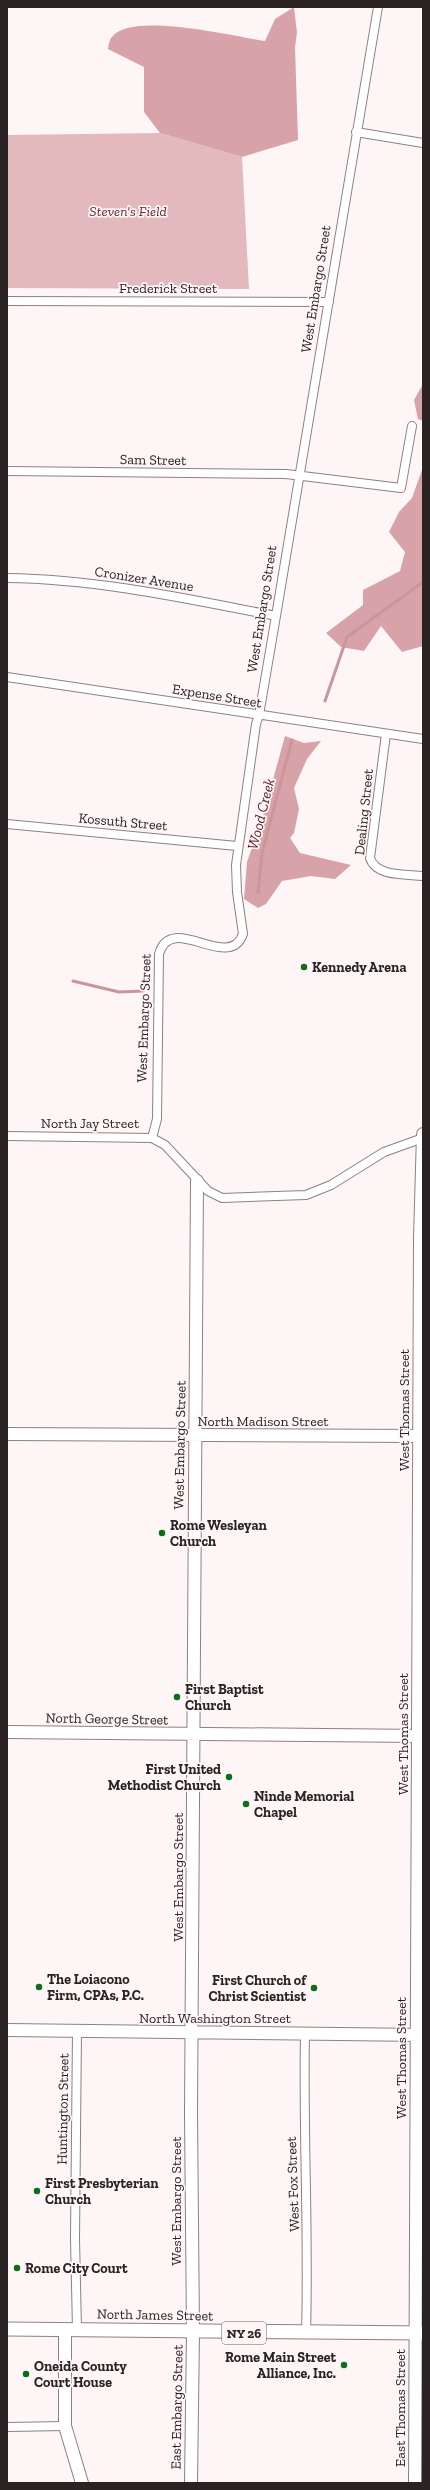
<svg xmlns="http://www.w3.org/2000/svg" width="430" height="2490" font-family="'Zilla Slab',serif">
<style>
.green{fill:#e3b9be}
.forest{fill:#d8a2a9}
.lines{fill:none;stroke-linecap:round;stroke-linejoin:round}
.stream{stroke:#ca959b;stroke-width:3}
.street-casing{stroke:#927f81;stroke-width:10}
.secondary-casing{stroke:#927f81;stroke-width:14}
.primary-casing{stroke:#927f81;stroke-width:15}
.street{stroke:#fff;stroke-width:8}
.secondary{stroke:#fff;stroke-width:12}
.primary{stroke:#fff;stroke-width:13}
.poi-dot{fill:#0d6d1a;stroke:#fef5f6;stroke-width:1.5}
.labels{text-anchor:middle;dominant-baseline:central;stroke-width:3.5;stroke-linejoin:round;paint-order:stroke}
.shield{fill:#fef5f6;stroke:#6a6162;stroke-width:1}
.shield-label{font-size:13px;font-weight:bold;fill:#2a2223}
.park-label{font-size:14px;font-style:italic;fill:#662532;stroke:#fef5f6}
.street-label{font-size:14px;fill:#2a2223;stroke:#fef5f6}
.poi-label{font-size:14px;font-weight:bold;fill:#2a2223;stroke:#fef5f6;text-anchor:start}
.water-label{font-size:15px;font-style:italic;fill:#5a1a28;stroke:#fef5f6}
</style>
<rect width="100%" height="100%" fill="#fef5f6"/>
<path class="green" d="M160,133L242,157L249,289L7,288V135Z"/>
<path class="forest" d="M294,7L297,33L295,47L298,140L242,157L160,133L144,112V67L108,49C109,45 109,40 112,37C132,11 235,37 265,41L275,19Z
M423,384V421L418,419L414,400Z
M423,467V646L402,652L381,626L364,651L341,647L326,633L363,605V590L400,571L405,552L389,532L399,512L412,498Z
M285,736L304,743L321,741L307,759L294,788L299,809L294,833L290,838L300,853L351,865L335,879L311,876L282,881L266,904L258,908L244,899L247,862L263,816Z"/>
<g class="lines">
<path class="stream" d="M325,701L347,637L423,582
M258,893L262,853L292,740
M73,981L119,992L143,991"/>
<defs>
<path id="street" d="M356,132L423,143
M7,301L329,302
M7,471L286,474L401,488L412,426
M7,578C98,579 188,599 276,616
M7,677L423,739
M386,734L370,858C376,877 406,874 423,876
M7,824L237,846
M7,1136L152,1138L165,1145L208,1191L222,1198L306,1195L331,1185L384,1152L423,1138
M152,1138L157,1119L159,954C171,911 229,973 243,934L237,892L236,865L256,724L259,715L276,616L378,7
M77,2032L75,2238L77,2330
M305,2034C303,2134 309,2234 306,2334
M7,2427L65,2426"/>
<path id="secondary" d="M7,1434L423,1436
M7,1732L423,1736
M7,2030L423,2035
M65,2330V2426L82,2483
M191,2483L193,2332L191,2113L197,1181
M415,2483L420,1238L423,1134"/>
<path id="primary" d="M7,2329L423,2333"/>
</defs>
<use href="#street" class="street-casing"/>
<use href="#secondary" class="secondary-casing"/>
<use href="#primary" class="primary-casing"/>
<use href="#street" class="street"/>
<use href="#secondary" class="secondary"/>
<use href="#primary" class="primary"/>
</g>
<g class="poi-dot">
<circle cx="304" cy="967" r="4"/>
<circle cx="162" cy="1533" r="4"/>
<circle cx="177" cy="1697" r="4"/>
<circle cx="229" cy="1777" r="4"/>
<circle cx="246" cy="1804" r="4"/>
<circle cx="39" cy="1987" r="4"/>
<circle cx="314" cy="1988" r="4"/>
<circle cx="37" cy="2191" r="4"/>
<circle cx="17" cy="2268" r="4"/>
<circle cx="344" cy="2365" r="4"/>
<circle cx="26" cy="2374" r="4"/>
</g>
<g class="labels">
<rect class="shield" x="222" y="2322" width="44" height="22" rx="3"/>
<g class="shield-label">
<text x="244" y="2333">NY 26</text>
</g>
<g class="park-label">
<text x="128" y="211">Steven's Field</text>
</g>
<g class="street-label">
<text x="168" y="288">Frederick Street</text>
<text transform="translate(316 289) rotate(-81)">West Embargo Street</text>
<text transform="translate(153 460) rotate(1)">Sam Street</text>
<text transform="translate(144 579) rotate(9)">Cronizer Avenue</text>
<text transform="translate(262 609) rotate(-81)">West Embargo Street</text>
<text transform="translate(217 696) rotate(9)">Expense Street</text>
<text transform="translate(364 812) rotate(-84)">Dealing Street</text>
<text transform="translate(123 822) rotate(5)">Kossuth Street</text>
<text transform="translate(144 1018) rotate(-88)">West Embargo Street</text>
<text x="90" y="1123">North Jay Street</text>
<text transform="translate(404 1410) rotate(-90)">West Thomas Street</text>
<text x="263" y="1421">North Madison Street</text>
<text transform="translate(180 1445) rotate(-89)">West Embargo Street</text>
<text transform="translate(107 1719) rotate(1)">North George Street</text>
<text transform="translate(403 1734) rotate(-90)">West Thomas Street</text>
<text transform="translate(178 1877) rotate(-90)">West Embargo Street</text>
<text x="215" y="2018">North Washington Street</text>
<text transform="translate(401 2058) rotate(-90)">West Thomas Street</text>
<text transform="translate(63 2109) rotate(-89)">Huntington Street</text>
<text transform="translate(293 2184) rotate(-92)">West Fox Street</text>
<text transform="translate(176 2201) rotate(-90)">West Embargo Street</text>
<text transform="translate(155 2315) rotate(1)">North James Street</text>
<text transform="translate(177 2407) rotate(-89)">East Embargo Street</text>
<text transform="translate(400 2408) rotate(-90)">East Thomas Street</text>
</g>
<g class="poi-label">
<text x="312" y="967">Kennedy Arena</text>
<text x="170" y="1525">Rome Wesleyan<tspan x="170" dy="16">Church</tspan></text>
<text x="185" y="1689">First Baptist<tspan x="185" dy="16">Church</tspan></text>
<text x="221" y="1769" text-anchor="end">First United<tspan x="221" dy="16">Methodist Church</tspan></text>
<text x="254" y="1796">Ninde Memorial<tspan x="254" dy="16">Chapel</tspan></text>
<text x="47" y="1979">The Loiacono<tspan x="47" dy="16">Firm, CPAs, P.C.</tspan></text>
<text x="306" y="1980" text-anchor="end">First Church of<tspan x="306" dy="16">Christ Scientist</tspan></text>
<text x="45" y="2183">First Presbyterian<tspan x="45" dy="16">Church</tspan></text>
<text x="25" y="2268">Rome City Court</text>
<text x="336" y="2357" text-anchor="end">Rome Main Street<tspan x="336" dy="16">Alliance, Inc.</tspan></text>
<text x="34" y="2366">Oneida County<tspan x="34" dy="16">Court House</tspan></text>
</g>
<g class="water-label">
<text transform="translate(261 814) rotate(-76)">Wood Creek</text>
</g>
</g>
<rect width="430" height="2490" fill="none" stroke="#2a2223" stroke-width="16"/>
</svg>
